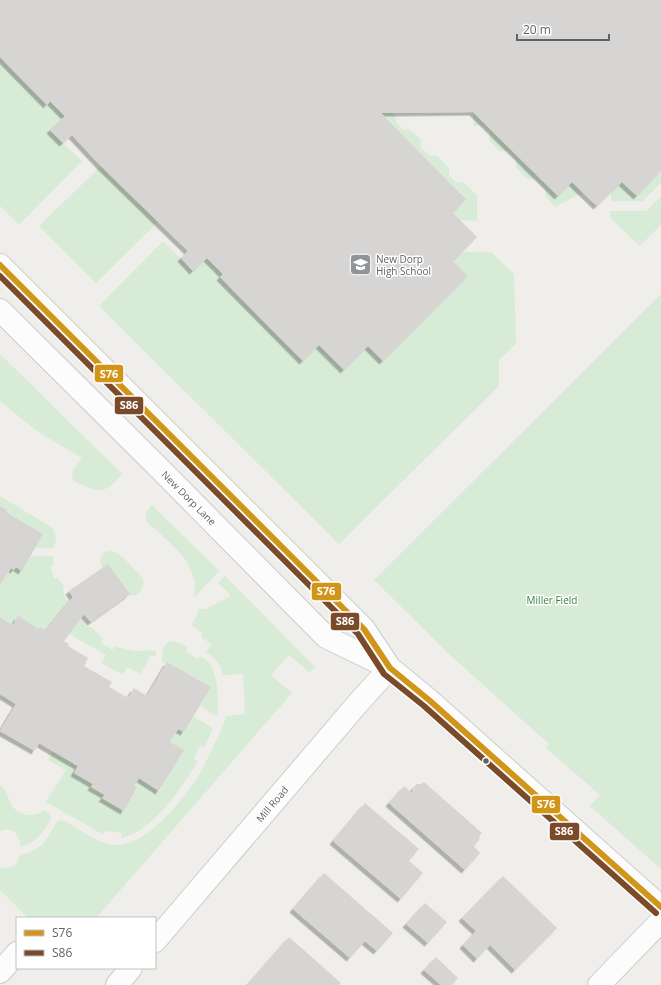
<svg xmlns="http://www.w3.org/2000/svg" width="661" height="985" font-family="'Open Sans',sans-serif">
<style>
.green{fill:#d8ebd6}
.building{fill:#d6d5d3;filter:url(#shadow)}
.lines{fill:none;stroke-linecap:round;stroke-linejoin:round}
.minor-casing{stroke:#cbcccc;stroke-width:24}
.minor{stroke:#fdfcfc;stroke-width:22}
.bus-1-casing{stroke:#fff;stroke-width:9}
.bus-2-casing{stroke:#fff;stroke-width:9}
.bus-1{stroke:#d1951a;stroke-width:6}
.bus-2{stroke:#7a4b2a;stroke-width:6}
.bus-dot{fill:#5f6368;stroke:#fff;stroke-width:1.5}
.labels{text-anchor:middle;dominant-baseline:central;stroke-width:3;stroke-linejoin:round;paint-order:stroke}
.poi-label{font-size:10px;fill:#5f6368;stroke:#fff;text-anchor:start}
.street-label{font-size:10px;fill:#5f6368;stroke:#fff}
.park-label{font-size:10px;fill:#348238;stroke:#fff}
.line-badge{stroke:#fff;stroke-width:1.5}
.badge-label{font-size:11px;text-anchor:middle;font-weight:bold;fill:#fff}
</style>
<defs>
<filter id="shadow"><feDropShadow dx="-3.5" dy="3.5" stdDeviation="0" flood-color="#0004"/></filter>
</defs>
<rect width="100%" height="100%" fill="#efeeea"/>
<path class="green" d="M0,57L47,104L50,101L65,116L50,131L82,161L19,225L0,206Z
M473,112L557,196L572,182L583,192L555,207L545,196L546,189L535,179H527L516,168V159L508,151H499L489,140L490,133L482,125L474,126Z
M381,113H393L396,116V122L404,130L409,129L421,140V147L429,155L437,156L449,168V175L456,182L464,183L477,195V221L460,220L453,213L466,198Z
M101,166L158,222L96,283L39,226Z
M661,171V183L643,201H611V193L622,182L637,195Z
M661,196V225L640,246L610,218V211H646Z
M163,241L193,271L207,258L223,274L220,277L303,361L319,345L344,370L368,346L383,361L468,277L453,261L463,252H491L514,274L516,344L499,360V386L339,544L99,306Z
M661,294V869L590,806L600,795L546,748L549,744L450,655L374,580Z
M0,354L122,474C107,490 104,495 82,485C78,484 73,482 72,477C71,471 79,463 82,458L40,433L22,419L0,401Z
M0,496L51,527C57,533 57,541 53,548H35L43,534L6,512L7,510L0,506Z
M152,505L219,571L194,598C195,590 196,583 193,576C187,554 164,538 148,523C143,516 147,510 152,505Z
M109,551C121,551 134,570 143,578C146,589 137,599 126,595L101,566C99,559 102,553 109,551Z
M31,556H51L53,557L54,564L50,566L54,579L58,578L64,587C62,595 64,596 69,602L46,630L40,627L38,629L18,617L13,625L0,617V584L11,568L16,567L22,570Z
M225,576L315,667L310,673L289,655L271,675L292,693L96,918H28L0,890V868C10,869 18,866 19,856C44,848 44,843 57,822L60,820L65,821C80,830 100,845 117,845C146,846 184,799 198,776C204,767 208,757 213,747C218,737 224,726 226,716L245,714L243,674L223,675C221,664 216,659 206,652L211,644L201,637L202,633L191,625L195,619L199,609H205L229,597L230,596L229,593L218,583Z
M81,618L86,626L91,627L103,639L101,643L113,650L115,646C121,648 128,650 134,651C142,652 149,648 156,652V657L151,655L140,674L127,667L123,675L101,663L106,655L69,634Z
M171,641C178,642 183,644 188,648L186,652L198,659L200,656C205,659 209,662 212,667C217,676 220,706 217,715H214L200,706L211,687L167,662L165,664L162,662C163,652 161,645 171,641Z
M194,716L212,728V731L204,748L200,746L194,759L198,761C182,787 153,832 121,838L122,833L105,831L104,835L46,802L66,770L48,760L53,751L78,766L74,773L93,784L91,787L105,795L103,798L124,811L137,789L134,786L139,778L160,791L183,750L170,742L178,729L184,732Z
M0,786C9,791 7,800 13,807C21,817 36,817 45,810L50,814L51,817L50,820C42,834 37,842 21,847C18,834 15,826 0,831Z"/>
<path class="building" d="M0,0H661V171L637,196L622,182L597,206L572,182L558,196L473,112L381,113L466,199L453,213L477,237L453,261L468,276L383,361L368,346L344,370L319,345L303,361L220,277L223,274L207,258L193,271L181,258L188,251L101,166L72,135L63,143L50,130L65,116L50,101L47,105L0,57Z
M0,506L7,510L6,512L43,534L22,571L16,567L14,570L11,568L0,585Z
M108,564L130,594L91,622L84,614L64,641L69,644L68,646L88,658L84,666L112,682L109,687L128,698L134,688L147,696L167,662L211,687L184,732L178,729L170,742L184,750L159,791L139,778L134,786L137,788L124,811L102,798L105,795L91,787L93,784L74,773L78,766L39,743L35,751L0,731L16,704L0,694V617L13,625L18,616L38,629L40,627L46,630L73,597L69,591Z
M424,782L482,833L480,835L479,840L474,846L480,853L465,870L389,803L404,786L412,793V789L417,784H421Z
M365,803L419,849L409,861L423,873L401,899L333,841Z
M324,873L393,933L377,951L365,941L350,958L293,909Z
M503,876L557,928L515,970L490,945L477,959L463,945L476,931L462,918Z
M425,903L447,922L428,943L406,924Z
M289,937L341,983L339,985H247Z
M436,957L458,978L452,985H441L424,970Z"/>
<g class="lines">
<defs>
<path id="minor" d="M0,265L364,629L390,668
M0,310L158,467L326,637L390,668L429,700L661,907
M155,941L359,702L390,668
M0,972L17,953
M117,985L131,968
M599,985L661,921"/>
</defs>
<use href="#minor" class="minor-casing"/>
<use href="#minor" class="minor"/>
<defs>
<path id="bus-1" d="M0,265L364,629L390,668L429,700L661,907"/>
<path id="bus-2" d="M0,276L358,634L384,674L424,706L656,913"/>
</defs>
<use href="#bus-1" class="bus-1-casing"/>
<use href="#bus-2" class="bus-2-casing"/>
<use href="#bus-1" class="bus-1"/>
<use href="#bus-2" class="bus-2"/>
</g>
<defs>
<symbol id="school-square" viewBox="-11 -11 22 22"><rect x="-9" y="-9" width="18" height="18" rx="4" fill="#919496" stroke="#fff"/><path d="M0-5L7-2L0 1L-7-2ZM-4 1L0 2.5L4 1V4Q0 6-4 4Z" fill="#fff"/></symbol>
</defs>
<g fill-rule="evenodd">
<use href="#school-square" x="348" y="252" width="25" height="25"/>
</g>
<circle class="bus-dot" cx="486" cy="761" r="3.5"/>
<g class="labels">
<g class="poi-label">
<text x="376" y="259">New Dorp<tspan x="376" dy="12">High School</tspan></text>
</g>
<g class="street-label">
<text transform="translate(189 498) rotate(45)">New Dorp Lane</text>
<text transform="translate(272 804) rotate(-50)">Mill Road</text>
</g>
<g class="park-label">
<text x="552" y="600">Miller Field</text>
</g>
</g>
<g class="line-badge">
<rect x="94" y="364" width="30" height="19" rx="4" fill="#d1951a"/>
<rect x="114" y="396" width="30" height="19" rx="4" fill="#7a4b2a"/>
<rect x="311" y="582" width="31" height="19" rx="4" fill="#d1951a"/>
<rect x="330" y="612" width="30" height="19" rx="4" fill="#7a4b2a"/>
<rect x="531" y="795" width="30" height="19" rx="4" fill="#d1951a"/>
<rect x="549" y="822" width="31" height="19" rx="4" fill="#7a4b2a"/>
</g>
<g class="badge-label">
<text x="109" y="378">S76</text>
<text x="129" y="409">S86</text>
<text x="326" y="595">S76</text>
<text x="345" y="625">S86</text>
<text x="546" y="808">S76</text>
<text x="564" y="835">S86</text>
</g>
<rect x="16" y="917" width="140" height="52" fill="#ffffff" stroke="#bfc1c3"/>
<rect x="24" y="930" width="20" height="6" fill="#d1951a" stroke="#bfc1c3"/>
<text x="52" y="937" font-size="12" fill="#5f6368">S76</text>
<rect x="24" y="950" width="20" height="6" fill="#7a4b2a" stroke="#bfc1c3"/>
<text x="52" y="957" font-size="12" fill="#5f6368">S86</text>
<path d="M517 34v6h92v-6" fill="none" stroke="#5f6368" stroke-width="2"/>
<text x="523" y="34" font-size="12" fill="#5f6368" stroke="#ffffff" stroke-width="3" paint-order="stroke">20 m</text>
</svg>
